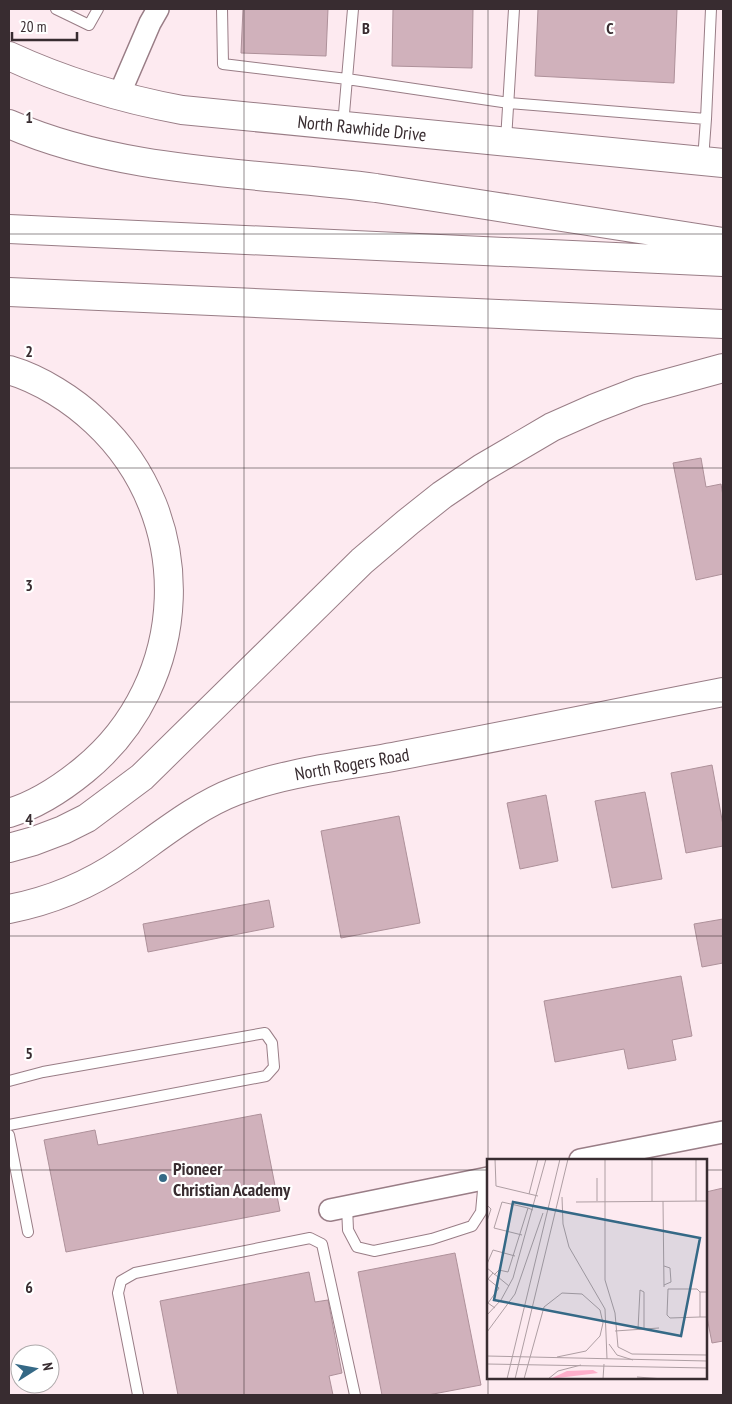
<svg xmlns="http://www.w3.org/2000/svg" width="732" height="1404" font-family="'PT Sans Narrow',sans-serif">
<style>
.building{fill:#d0b1bb;stroke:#ae919a}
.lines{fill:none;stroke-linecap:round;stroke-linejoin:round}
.lane-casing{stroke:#997d86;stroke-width:12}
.street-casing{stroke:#997d86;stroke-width:24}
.secondary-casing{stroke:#997d86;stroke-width:30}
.highway-casing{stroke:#997d86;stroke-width:30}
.lane{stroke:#fff;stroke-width:10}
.street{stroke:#fff;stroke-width:21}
.secondary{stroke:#fff;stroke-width:28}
.highway{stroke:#fff;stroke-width:28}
.grid{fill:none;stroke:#382c30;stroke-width:1;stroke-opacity:0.55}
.poi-dot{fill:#356986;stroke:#fff;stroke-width:2}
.labels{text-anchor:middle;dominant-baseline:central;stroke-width:4.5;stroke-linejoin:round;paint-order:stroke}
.street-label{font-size:18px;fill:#382c30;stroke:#fff}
.poi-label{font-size:18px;font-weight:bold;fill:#382c30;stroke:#fff;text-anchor:start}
.inset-road{fill:none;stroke:#ae9ea3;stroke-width:1}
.view{fill:#356986;fill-opacity:0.15;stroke:#356986;stroke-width:2.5}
.inset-edge{fill:none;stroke:#382c30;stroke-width:2.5}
.grid-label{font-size:16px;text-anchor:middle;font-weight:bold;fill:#382c30;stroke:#fff;stroke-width:4.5;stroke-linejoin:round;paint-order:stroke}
</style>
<rect width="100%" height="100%" fill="#fdeaf0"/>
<path class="building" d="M243,9H328L326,56L241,53Z
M393,9H473L472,68L392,66Z
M538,9H677L674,83L535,76Z
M701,458L706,487L721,484L723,496V574L696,580L673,463Z
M712,765L723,825V846L686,853L671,773Z
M645,792L662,879L612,888L595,801Z
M546,795L558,861L520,869L507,803Z
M399,816L420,923L341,938L321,831Z
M269,900L274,927L148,952L143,924Z
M723,919V963L702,967L694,924Z
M681,976L692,1036L672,1040L676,1060L628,1069L624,1049L555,1062L544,1001Z
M261,1114L280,1211L66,1252L44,1140L95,1130L98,1145Z
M723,1188V1341L712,1343L706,1312V1192Z
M455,1253L481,1385L428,1395H382L358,1272Z
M309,1272L315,1302L328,1300L342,1373L329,1376L333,1395H178L160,1301Z"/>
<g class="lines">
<defs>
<path id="lane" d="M56,9L89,25L98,9
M222,9L223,64L347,79L509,103L706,119L703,160
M706,119L711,9
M343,125L353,9
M506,140L514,9
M9,1081L43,1072L265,1033L272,1043L274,1067L266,1076L9,1125
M9,1135L28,1232
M347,1206L348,1230L357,1247L374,1251L432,1239L472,1226L481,1212L484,1179
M138,1395L118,1293L121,1281L135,1273L310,1238L322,1244L355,1395"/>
<path id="street" d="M119,95L150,23L158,9
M580,1160L723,1132
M330,1210L488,1178"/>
<path id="secondary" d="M9,56C63,81 123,99 182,110L723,163
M9,909C50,901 89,885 124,861C159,837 196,806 236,791C290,771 347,766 403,755C510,735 616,713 723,692"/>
<path id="highway" d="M9,124C124,174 253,172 376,188C414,194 453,200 492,206C569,218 646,230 723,242
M9,229L723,262
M9,292L723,324
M9,370C40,379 73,400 96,422C198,517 192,682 84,770C62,788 36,805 9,813
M9,848L34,841L63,830L87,818L142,777L362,561L408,522L442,495L482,468L552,427L595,408L639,391L723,368"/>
</defs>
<use href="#lane" class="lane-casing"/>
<use href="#street" class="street-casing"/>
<use href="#secondary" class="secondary-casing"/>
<use href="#highway" class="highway-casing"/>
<use href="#lane" class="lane"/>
<use href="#street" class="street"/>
<use href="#secondary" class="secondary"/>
<use href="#highway" class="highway"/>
</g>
<path class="grid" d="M244,9V1395M488,9V1395M9,234H723M9,468H723M9,702H723M9,936H723M9,1170H488M706,1170H723"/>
<circle class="poi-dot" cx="163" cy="1178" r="5"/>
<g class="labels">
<g class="street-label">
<text transform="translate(362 128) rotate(6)">North Rawhide Drive</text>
<text transform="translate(352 764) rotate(-10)">North Rogers Road</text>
</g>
<g class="poi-label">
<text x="173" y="1168">Pioneer<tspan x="173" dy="21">Christian Academy</tspan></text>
</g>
</g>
<g transform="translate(487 1159)">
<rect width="220" height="220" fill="#fdeaf0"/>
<path d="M106,211L111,214L63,220L80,212Z" fill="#feafcb"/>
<path class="inset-road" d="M8,0L9,27L51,37M118,0V121L128,154L131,188L145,195L220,196M165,0V42M209,0V42M110,19V42M42,35L51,0M75,38L76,65L82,88L118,150L120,200M176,42L177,128M89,43L220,42M0,46L4,50L0,62M35,76L7,69L15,43L41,49M0,105L6,91L28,97M177,107L183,109L184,123L177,126M0,109L22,127M6,114L1,120L12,129L1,144L8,149M7,116L12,111L21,113L41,49L46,51M213,133L210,130H181L180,156L183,159L213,158M220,133H213V158H220M0,156L14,141L26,119L59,0M151,170L153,131L157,133V169M128,172L172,169M0,173L28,135L56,54M122,185L130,196L146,201M0,197L220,202M0,205L220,209M150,218L177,220M20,220L73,0M28,220L81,0M37,220L57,148L75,134L95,135L113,151L116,164L113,177L99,192L70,198M61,220L71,212L94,206M116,220L117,205"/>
<path class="view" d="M26,43L213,79L194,177L7,141Z"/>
<rect width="220" height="220" class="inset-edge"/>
</g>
<g class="grid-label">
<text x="366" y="34">B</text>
<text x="610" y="34">C</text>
<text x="29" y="123">1</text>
<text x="29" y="357">2</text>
<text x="29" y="591">3</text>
<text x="29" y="825">4</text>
<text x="29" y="1059">5</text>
<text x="29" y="1293">6</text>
</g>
<rect width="732" height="1404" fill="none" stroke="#382c30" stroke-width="20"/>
<g transform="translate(35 1369) rotate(79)"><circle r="24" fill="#ffffff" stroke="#afabac"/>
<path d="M0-4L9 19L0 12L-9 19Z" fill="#356986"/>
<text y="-8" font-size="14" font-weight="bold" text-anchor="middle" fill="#382c30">N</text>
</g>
<path d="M12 32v8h65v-8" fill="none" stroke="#382c30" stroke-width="2.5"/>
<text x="20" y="32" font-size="15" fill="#382c30" stroke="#ffffff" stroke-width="4" paint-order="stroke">20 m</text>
</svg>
